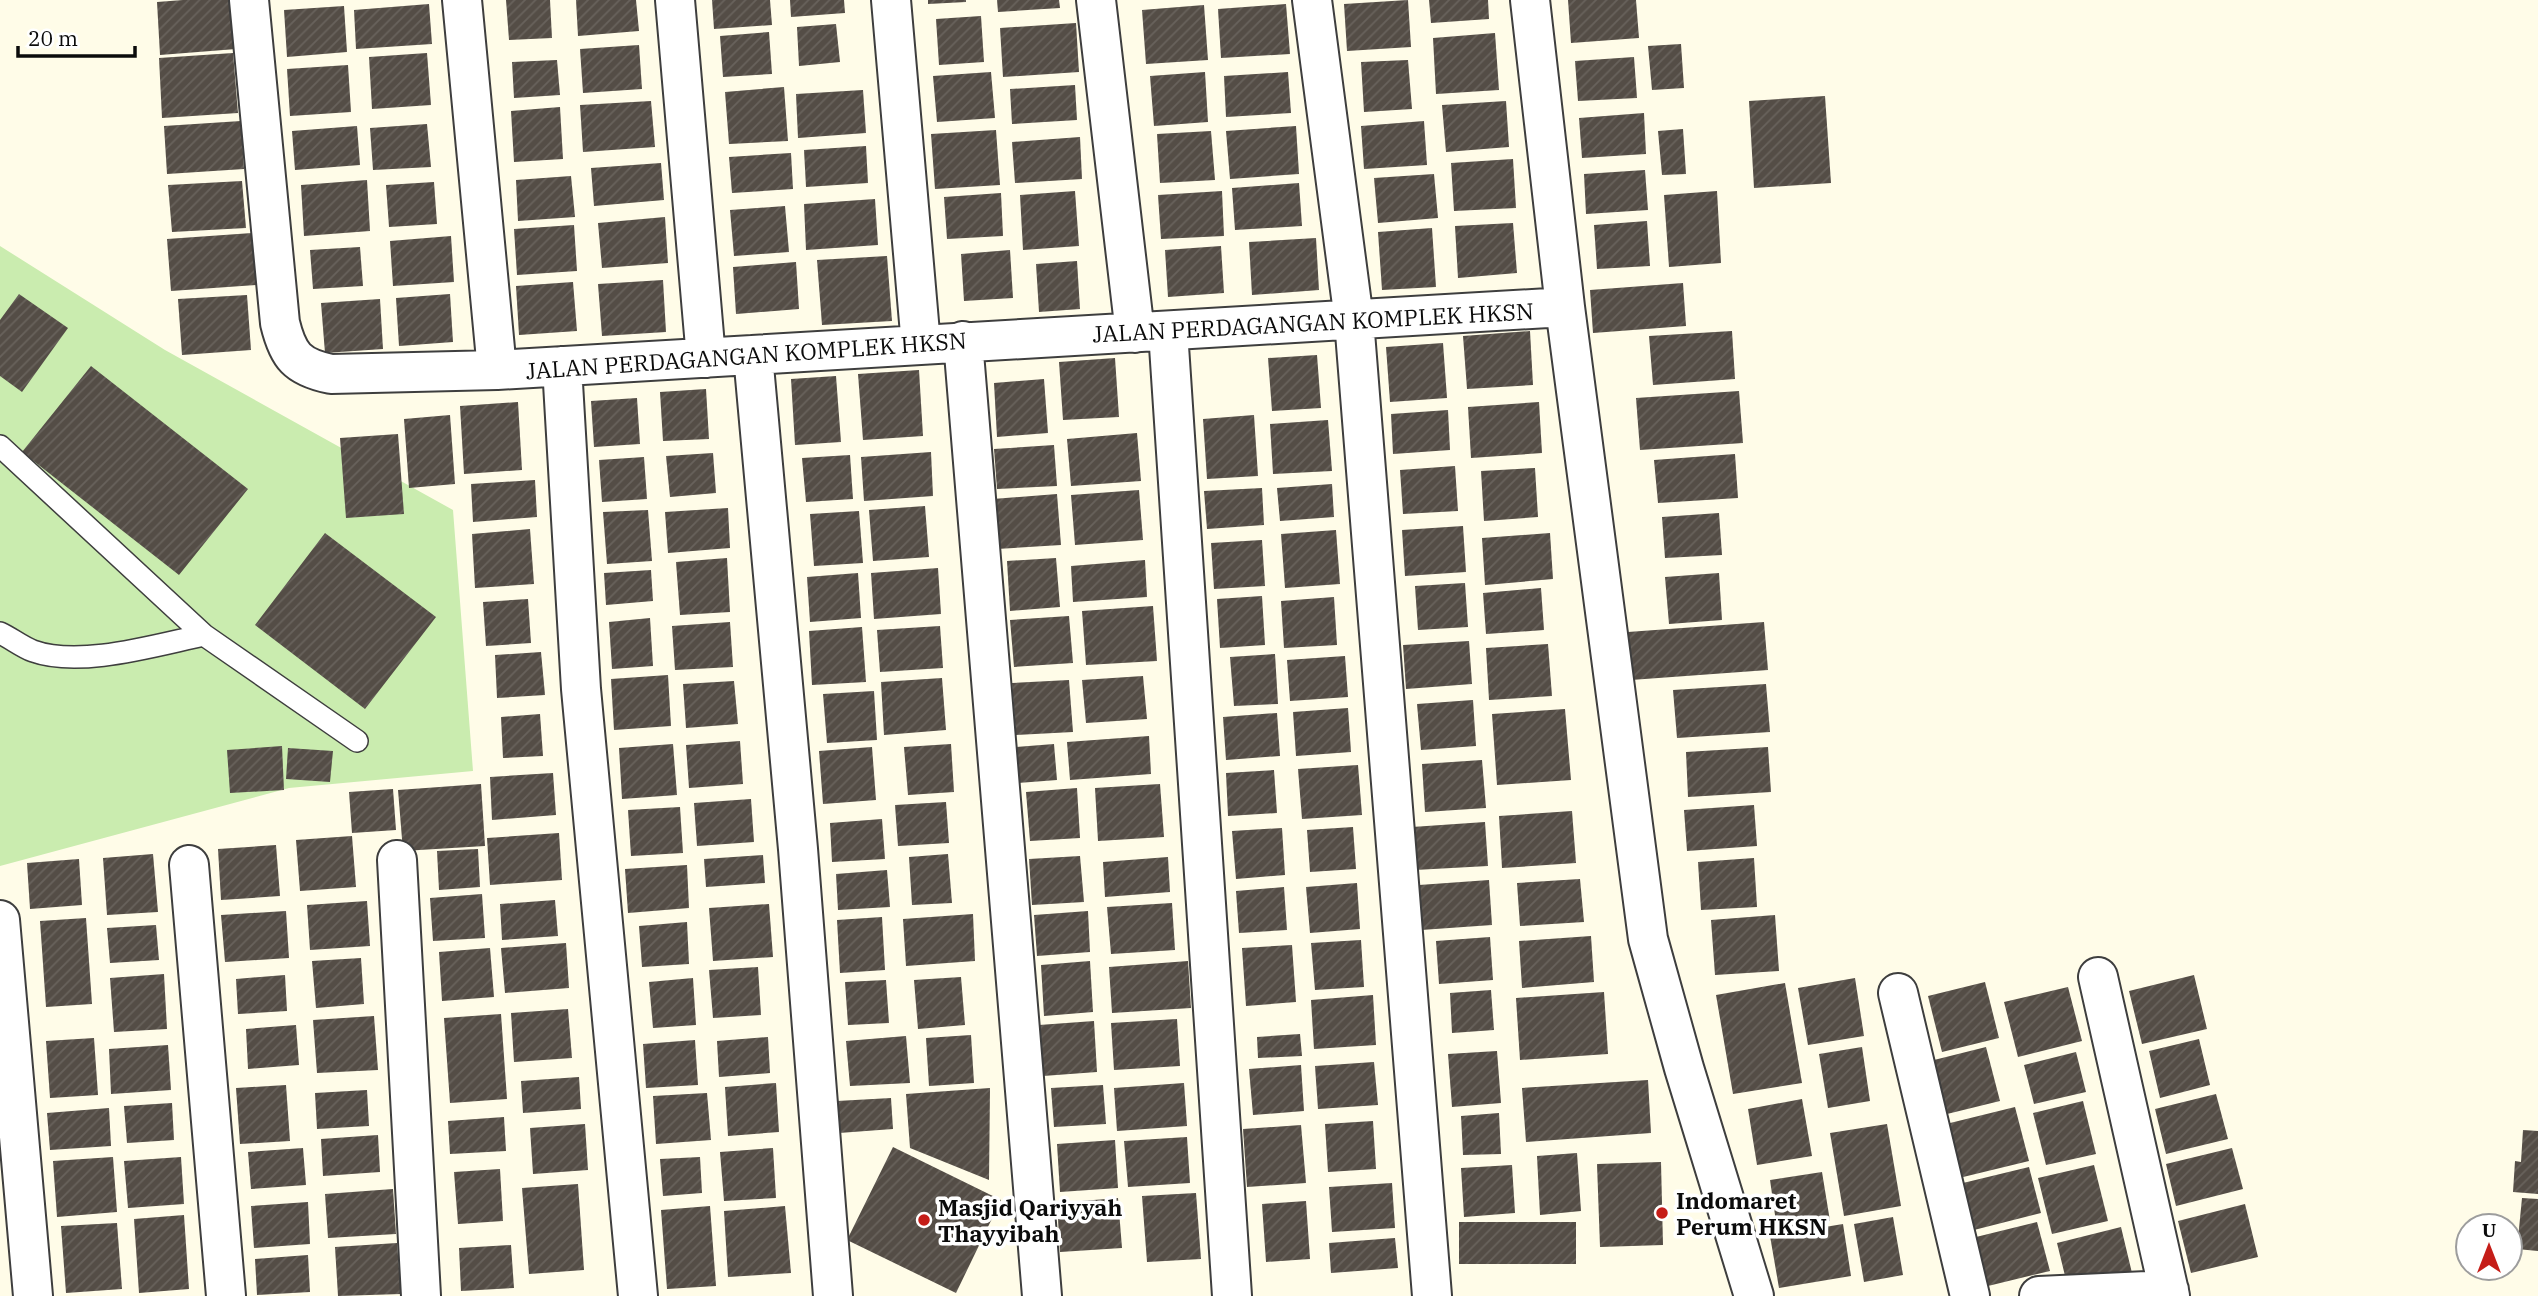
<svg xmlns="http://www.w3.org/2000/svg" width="2538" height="1296" font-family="'IBM Plex Serif',serif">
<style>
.grass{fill:#caecaf}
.building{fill:url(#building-hatch)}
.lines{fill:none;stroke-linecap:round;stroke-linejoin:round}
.service-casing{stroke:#3e3e3e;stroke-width:24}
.minor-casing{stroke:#3e3e3e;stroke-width:42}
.service{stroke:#fff;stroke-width:21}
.minor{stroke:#fff;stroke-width:38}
.poi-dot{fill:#c51d18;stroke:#fff;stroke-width:2.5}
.labels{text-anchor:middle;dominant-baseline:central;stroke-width:7;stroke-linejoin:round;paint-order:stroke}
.street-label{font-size:23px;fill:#0b0b0b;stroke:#fff}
.poi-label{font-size:23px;font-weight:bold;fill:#0b0b0b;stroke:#fff;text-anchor:start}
</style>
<defs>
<pattern id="building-hatch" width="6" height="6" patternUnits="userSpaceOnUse" patternTransform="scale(1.75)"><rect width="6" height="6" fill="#544d46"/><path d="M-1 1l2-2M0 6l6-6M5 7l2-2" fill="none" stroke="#68625c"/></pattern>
</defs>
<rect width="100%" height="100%" fill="#fffce8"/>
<path class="grass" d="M0,246L165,350L453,510L473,771L289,788L0,866Z"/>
<path class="building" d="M183,0H233L236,49L160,55L157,2Z
M506,0H550L552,38L509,40Z
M576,0H636L639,31L578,36Z
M712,0H770L772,25L714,29Z
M790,0H844L845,13L791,17Z
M928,0H966V2L928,4Z
M997,0H1059L1060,8L998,12Z
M1408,0L1411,47L1347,51L1344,4Z
M1429,0H1488L1489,19L1431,23Z
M1568,0H1636L1639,38L1571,43Z
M429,4L432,44L356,49L354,10Z
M1286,4L1290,54L1221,58L1218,9Z
M1204,5L1208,60L1146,64L1142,10Z
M344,6L347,52L287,57L284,10Z
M981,16L984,62L939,65L936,19Z
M1076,23L1079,72L1003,77L1000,28Z
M836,24L840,62L799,66L797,27Z
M769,32L772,74L723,77L720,36Z
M1495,33L1499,90L1436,94L1433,38Z
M1681,44L1684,88L1652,90L1648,46Z
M639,45L642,89L583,93L580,49Z
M233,53L238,113L162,118L159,58Z
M427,53L431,105L372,109L369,57Z
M1634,57L1637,98L1578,101L1575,61Z
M557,60L560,95L514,98L512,62Z
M1408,60L1412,109L1364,112L1361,62Z
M348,65L351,112L290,116L287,69Z
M991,72L995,118L937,122L933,76Z
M1205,72L1208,122L1154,126L1150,76Z
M1288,72L1291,113L1226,117L1224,76Z
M1075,85L1077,120L1012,124L1010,89Z
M784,87L788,141L729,144L725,92Z
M863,90L866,133L798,138L796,94Z
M1825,96L1831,183L1754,188L1749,101Z
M651,101L655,147L583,152L580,105Z
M1506,101L1509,147L1446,152L1442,105Z
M560,107L563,159L514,162L511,111Z
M1644,113L1646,154L1582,158L1579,118Z
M241,121L244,169L167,174L164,126Z
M1424,121L1427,165L1364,169L1361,126Z
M427,124L431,167L373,170L370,128Z
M357,126L360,165L295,170L292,131Z
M1296,126L1299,174L1230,179L1226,131Z
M1683,129L1686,174L1662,175L1658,131Z
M996,130L1000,185L935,189L931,134Z
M1211,131L1215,180L1160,183L1157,134Z
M1080,137L1082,179L1015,183L1012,142Z
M866,146L868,183L806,187L804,150Z
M791,153L793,189L732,193L729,157Z
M1513,159L1516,208L1454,211L1451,163Z
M661,163L664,200L594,206L591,168Z
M1645,170L1648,210L1586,214L1584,174Z
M1434,174L1438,218L1378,223L1374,178Z
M571,176L575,217L518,221L516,180Z
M367,180L370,231L304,236L301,185Z
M242,181L246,228L172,232L168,185Z
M434,182L437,224L389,227L386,185Z
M1299,183L1302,226L1235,230L1232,188Z
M1075,191L1079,246L1023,250L1020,195Z
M1222,191L1224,236L1161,239L1158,195Z
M1717,191L1721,263L1669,267L1664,195Z
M1001,193L1003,236L947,239L944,197Z
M875,199L878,245L806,250L804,204Z
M785,206L789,252L734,256L730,210Z
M665,217L668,263L602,268L598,223Z
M1647,221L1650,266L1597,269L1594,225Z
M1513,223L1517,273L1458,278L1455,226Z
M574,225L577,271L517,275L514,229Z
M1432,228L1436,287L1382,290L1378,232Z
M252,233L256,285L171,291L167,239Z
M451,236L454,282L393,286L390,241Z
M1316,238L1319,290L1252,295L1249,242Z
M1221,246L1224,293L1168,297L1165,250Z
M360,247L363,286L313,289L310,250Z
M1010,250L1013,298L964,301L961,254Z
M887,256L892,321L822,325L817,260Z
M1077,261L1080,309L1039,312L1036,264Z
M796,262L799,309L736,314L733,267Z
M663,280L666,332L602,336L598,284Z
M573,282L577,331L519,335L516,286Z
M1683,283L1686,326L1593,333L1590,290Z
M19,294L68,328L22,392L0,376V320Z
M450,294L453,342L399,346L396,298Z
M247,295L251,350L182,355L178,299Z
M380,299L383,349L325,353L321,303Z
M1530,331L1533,385L1467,389L1463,336Z
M1732,331L1735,379L1653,385L1649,336Z
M1443,343L1447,398L1390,402L1386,347Z
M1317,355L1321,408L1272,411L1268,358Z
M1115,358L1119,417L1063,420L1059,362Z
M91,366L248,489L179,575L22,452Z
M919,370L923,436L863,440L858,374Z
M836,376L841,442L795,445L791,379Z
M1044,379L1048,433L997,437L994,383Z
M706,389L709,439L663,441L660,392Z
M1739,391L1743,443L1640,450L1636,398Z
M637,398L640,444L594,447L591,401Z
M518,402L522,470L464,474L460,406Z
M1539,402L1542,453L1471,458L1468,407Z
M1448,410L1450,450L1393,454L1391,414Z
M450,415L455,484L409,488L404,419Z
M1254,415L1258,476L1207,479L1203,419Z
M1328,420L1332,471L1273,474L1270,424Z
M1137,433L1141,481L1071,486L1067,439Z
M398,434L404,514L346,518L340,438Z
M1054,445L1057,486L997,489L994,449Z
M931,452L933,496L864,501L861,457Z
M713,453L716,493L670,497L666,456Z
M1735,454L1738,498L1658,503L1654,460Z
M850,455L853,499L806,502L802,458Z
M644,457L647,499L602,502L599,460Z
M1455,466L1458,511L1403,514L1400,470Z
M1535,468L1538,517L1484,521L1481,471Z
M535,480L537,517L473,522L471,484Z
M1332,484L1334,517L1280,521L1277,488Z
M1262,488L1264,525L1207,529L1204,491Z
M1139,490L1143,540L1075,545L1071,495Z
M1057,494L1061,545L997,549L993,499Z
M925,506L929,557L873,561L869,510Z
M728,508L730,548L668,553L665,512Z
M648,510L652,561L607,564L603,512Z
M859,511L863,563L814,566L810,514Z
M1719,513L1722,555L1665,558L1662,517Z
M1463,526L1466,572L1405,576L1402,530Z
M530,529L534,584L475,588L472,534Z
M1336,530L1340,584L1285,588L1281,534Z
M325,533L436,617L365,709L255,625Z
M1550,533L1553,579L1485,585L1482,538Z
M1262,540L1265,586L1214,589L1211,543Z
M727,558L730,612L680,615L676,562Z
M1056,558L1060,607L1010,611L1007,561Z
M1145,560L1147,597L1073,602L1071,566Z
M938,568L941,614L874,619L871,573Z
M651,570L653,601L606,605L604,573Z
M858,573L861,618L810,622L807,577Z
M1719,573L1722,620L1669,624L1665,577Z
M1465,583L1468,627L1418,630L1415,586Z
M1541,588L1544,630L1486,634L1483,593Z
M1262,596L1265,645L1220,648L1217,599Z
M1334,597L1337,645L1284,648L1281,601Z
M528,599L531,643L486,646L483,602Z
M1153,606L1157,661L1086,665L1082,611Z
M1069,616L1073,663L1014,667L1010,620Z
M650,618L653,666L612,669L609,622Z
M730,622L733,667L675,670L672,626Z
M1764,622L1768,670L1631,680L1628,632Z
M940,626L943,668L880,672L877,630Z
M862,627L866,682L812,685L809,631Z
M1469,641L1472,684L1406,689L1403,645Z
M1548,644L1552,696L1489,700L1486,648Z
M541,652L545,695L497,698L495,655Z
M1275,654L1278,704L1234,706L1230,657Z
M1345,656L1348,697L1290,701L1287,660Z
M668,675L671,726L614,730L611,679Z
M1143,676L1147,719L1086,723L1082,680Z
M942,678L946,730L884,735L881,682Z
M1069,680L1073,732L1016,735L1012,683Z
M734,681L738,724L686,728L683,684Z
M1766,684L1770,732L1677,738L1673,690Z
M874,691L877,740L827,743L823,694Z
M1473,700L1476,746L1421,750L1417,704Z
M1348,708L1351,752L1296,756L1293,712Z
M1565,709L1571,780L1497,785L1492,714Z
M1277,713L1280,756L1226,760L1223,717Z
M540,714L543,756L503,758L501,717Z
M1149,736L1151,774L1070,780L1067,742Z
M740,741L743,784L689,788L686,745Z
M673,744L677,795L622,799L619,748Z
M951,744L954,792L908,795L904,747Z
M1054,744L1057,780L1018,783L1015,747Z
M282,746L284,790L230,793L227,750Z
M872,747L876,800L823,804L819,751Z
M1768,747L1771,792L1688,797L1686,752Z
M288,748L333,751L330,782L286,779Z
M1482,760L1486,808L1425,812L1422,764Z
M1358,765L1362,815L1302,819L1298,769Z
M1274,770L1277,813L1228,816L1226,773Z
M553,773L556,815L492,820L490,777Z
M481,784L485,846L403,851L398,790Z
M1160,784L1164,837L1098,841L1095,788Z
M1077,788L1080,838L1030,841L1026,792Z
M393,789L396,830L352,833L349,792Z
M751,799L754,842L697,846L694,803Z
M946,802L949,843L898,846L895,805Z
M1754,805L1757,846L1687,851L1684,810Z
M680,807L683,853L631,856L628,810Z
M1572,811L1576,863L1502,868L1499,816Z
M882,819L885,859L832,862L830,823Z
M1485,822L1488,866L1415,870L1412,827Z
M1353,827L1356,869L1310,872L1307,830Z
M1282,828L1285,875L1236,879L1232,831Z
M559,833L562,880L490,885L487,838Z
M352,836L356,887L300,891L296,840Z
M276,845L280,896L221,900L218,849Z
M478,849L480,887L439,890L437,851Z
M153,854L158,912L107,915L103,858Z
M948,854L952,903L912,905L909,857Z
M763,855L765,883L706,887L704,859Z
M1080,856L1084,902L1032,905L1029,859Z
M1168,857L1170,892L1105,897L1103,862Z
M1754,858L1757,907L1701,910L1698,862Z
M79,859L82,905L30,909L27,863Z
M687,865L689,908L628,913L625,869Z
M887,870L890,907L838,910L836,874Z
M1580,879L1584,922L1520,926L1517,883Z
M1489,880L1492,925L1421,930L1419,885Z
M1357,883L1360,929L1310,933L1306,887Z
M1284,887L1287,930L1239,933L1236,891Z
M482,894L485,938L433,941L430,898Z
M555,900L558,936L502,940L500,904Z
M367,901L370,946L310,950L307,905Z
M1172,903L1175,950L1111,954L1107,907Z
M769,904L773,957L713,961L709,908Z
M286,911L289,958L225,962L221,915Z
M1088,911L1090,952L1037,956L1034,915Z
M973,914L975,961L906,966L903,919Z
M1775,915L1779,971L1715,975L1711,920Z
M882,917L885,970L840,973L837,920Z
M86,918L92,1004L46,1007L40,921Z
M687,922L689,964L642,967L639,926Z
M156,925L159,960L110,963L107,928Z
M1591,936L1594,982L1522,988L1519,941Z
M1490,937L1493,980L1439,984L1436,941Z
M1361,940L1364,987L1315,990L1311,943Z
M566,943L569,988L505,993L501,948Z
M1292,945L1296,1002L1246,1006L1242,948Z
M490,948L494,997L442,1001L439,952Z
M361,958L364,1004L316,1008L312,961Z
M1090,961L1093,1012L1044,1016L1041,965Z
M1188,961L1191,1008L1112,1013L1109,967Z
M758,967L761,1015L713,1018L709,970Z
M164,974L167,1029L114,1032L110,978Z
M285,975L287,1011L238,1014L236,979Z
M2194,975L2207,1029L2142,1044L2129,991Z
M961,977L965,1025L918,1029L914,980Z
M693,978L696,1025L653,1028L649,982Z
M1855,978L1864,1036L1808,1045L1798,988Z
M886,980L889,1023L848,1025L845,982Z
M1985,982L1999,1038L1942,1052L1928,996Z
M1785,983L1802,1083L1733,1094L1716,995Z
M2068,987L2082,1041L2018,1057L2004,1002Z
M1491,990L1494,1030L1452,1033L1450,993Z
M1604,992L1608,1054L1520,1060L1516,998Z
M1373,995L1376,1045L1314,1049L1311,1000Z
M568,1009L572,1058L514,1062L511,1013Z
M501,1014L507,1099L450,1103L444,1018Z
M374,1016L378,1070L317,1073L313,1020Z
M1177,1019L1180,1066L1114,1070L1111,1023Z
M1094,1021L1097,1072L1043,1076L1039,1025Z
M296,1025L299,1065L248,1069L246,1029Z
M1300,1034L1302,1056L1258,1058L1257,1037Z
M971,1035L974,1083L929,1086L926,1038Z
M906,1036L910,1083L850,1086L846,1041Z
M768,1037L770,1073L719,1077L717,1041Z
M94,1038L98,1095L50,1098L46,1041Z
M2199,1039L2210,1085L2160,1098L2149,1051Z
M695,1040L698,1085L646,1088L643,1044Z
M168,1045L171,1090L111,1094L109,1049Z
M1862,1047L1870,1101L1828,1108L1819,1054Z
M1986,1047L2000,1101L1947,1114L1934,1060Z
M1497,1051L1501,1103L1452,1107L1448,1054Z
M2076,1052L2086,1092L2034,1104L2024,1065Z
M1374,1062L1378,1105L1318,1109L1315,1066Z
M1301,1065L1304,1111L1253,1115L1249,1069Z
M579,1077L581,1109L523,1113L521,1081Z
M1648,1080L1651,1133L1526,1142L1522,1088Z
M776,1083L779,1132L728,1136L725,1087Z
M1184,1083L1187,1126L1117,1131L1114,1088Z
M286,1085L290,1141L240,1144L236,1088Z
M1103,1085L1106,1124L1054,1127L1051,1088Z
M990,1088L989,1180L910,1148L906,1094Z
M367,1090L369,1126L317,1129L315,1093Z
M707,1093L711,1140L656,1144L653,1096Z
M2216,1094L2228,1139L2166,1154L2155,1109Z
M891,1098L893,1129L839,1133L837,1101Z
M1802,1099L1812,1156L1757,1165L1748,1109Z
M2083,1101L2096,1154L2046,1165L2033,1113Z
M172,1103L174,1140L127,1143L124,1106Z
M2015,1107L2029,1161L1959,1178L1946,1124Z
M109,1108L111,1146L50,1150L47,1113Z
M1499,1113L1501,1154L1463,1155L1461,1116Z
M504,1117L506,1151L450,1154L448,1121Z
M1373,1121L1376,1169L1328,1172L1325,1124Z
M585,1124L588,1170L533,1174L530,1128Z
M1887,1124L1901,1206L1844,1216L1830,1133Z
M1301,1125L1306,1183L1247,1187L1243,1129Z
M2523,1130L2538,1131V1194L2513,1192L2515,1161L2521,1162Z
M378,1135L380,1172L323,1176L321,1139Z
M1187,1137L1190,1183L1128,1187L1124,1141Z
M1115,1140L1118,1188L1060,1192L1057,1144Z
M893,1147L1001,1200L956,1293L847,1240Z
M303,1148L306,1185L251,1189L248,1152Z
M773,1148L776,1198L724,1201L720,1152Z
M2232,1148L2243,1189L2176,1206L2166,1164Z
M1577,1153L1581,1211L1540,1215L1537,1156Z
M113,1157L117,1212L57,1217L53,1161Z
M181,1157L184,1204L128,1208L124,1161Z
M700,1157L702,1193L663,1196L660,1159Z
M1661,1162L1663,1245L1600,1247L1597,1164Z
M1512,1165L1515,1213L1464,1217L1461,1168Z
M2094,1165L2108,1221L2052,1234L2038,1178Z
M2029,1167L2041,1213L1974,1230L1963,1183Z
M500,1169L503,1221L458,1224L454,1172Z
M1822,1172L1830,1221L1777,1229L1770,1180Z
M1392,1183L1395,1228L1332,1232L1329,1187Z
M578,1184L584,1270L529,1274L522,1188Z
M393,1189L396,1234L328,1238L325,1194Z
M1196,1193L1201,1259L1147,1262L1142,1196Z
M1118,1198L1122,1248L1060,1252L1057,1203Z
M2522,1198L2538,1199V1251L2517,1249Z
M1306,1201L1310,1259L1266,1262L1262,1204Z
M308,1202L310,1244L254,1248L251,1206Z
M2245,1204L2258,1257L2191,1273L2178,1221Z
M710,1206L716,1286L667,1289L661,1210Z
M785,1206L791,1273L728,1277L724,1211Z
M184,1215L189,1289L139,1293L134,1219Z
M1893,1217L1903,1275L1864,1282L1854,1224Z
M1459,1222H1576V1264H1459Z
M2037,1222L2050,1271L1988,1286L1976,1237Z
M117,1223L122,1289L66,1293L61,1226Z
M1843,1224L1851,1276L1779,1288L1770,1236Z
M2121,1227L2132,1273L2068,1288L2057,1243Z
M1395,1238L1398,1268L1331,1273L1329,1243Z
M397,1243L401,1294L338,1296L335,1247Z
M511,1245L514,1288L461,1291L459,1248Z
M308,1255L310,1292L257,1295L255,1259Z"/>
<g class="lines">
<defs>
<path id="service" d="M0,446L204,635L357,741
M0,633C11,638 22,647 33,651C80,668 156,645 204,635"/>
<path id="minor" d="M249,0L280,323C288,356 297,367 331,374L497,370L1565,307
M462,0L497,370
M675,0L706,358
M891,0L921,345
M1096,0L1135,333
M1312,0L1354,320L1432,1296
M1530,0L1565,307L1648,939L1684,1068L1754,1296
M1168,331L1232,1296
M963,341L1042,1296
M753,355L798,849L833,1296
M562,366L581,689L638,1296
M397,860L421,1296
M189,865L226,1296
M0,920L33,1296
M2098,977L2170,1296
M1898,993L1970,1296
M2039,1296L2169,1290"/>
</defs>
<use href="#service" class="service-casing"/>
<use href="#minor" class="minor-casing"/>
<use href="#service" class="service"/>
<use href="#minor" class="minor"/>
</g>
<g class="poi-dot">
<circle cx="1662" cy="1213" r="7"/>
<circle cx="924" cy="1220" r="7"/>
</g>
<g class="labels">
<g class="street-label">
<text transform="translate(1313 322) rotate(-3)">JALAN PERDAGANGAN KOMPLEK HKSN</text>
<text transform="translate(746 355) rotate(-4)">JALAN PERDAGANGAN KOMPLEK HKSN</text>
</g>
<g class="poi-label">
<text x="1676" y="1200">Indomaret<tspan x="1676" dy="26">Perum HKSN</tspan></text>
<text x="938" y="1207">Masjid Qariyyah<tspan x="938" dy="26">Thayyibah</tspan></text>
</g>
</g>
<g transform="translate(2489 1247)"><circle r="33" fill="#ffffff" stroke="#9d9d9d" stroke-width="2"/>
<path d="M0-5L12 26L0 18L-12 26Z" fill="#c51d18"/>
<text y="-10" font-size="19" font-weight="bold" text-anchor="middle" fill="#0b0b0b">U</text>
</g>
<path d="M18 46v10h117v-10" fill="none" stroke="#0b0b0b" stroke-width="3.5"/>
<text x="28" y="46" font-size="21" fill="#0b0b0b" stroke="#ffffff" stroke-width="5" paint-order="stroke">20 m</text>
</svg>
